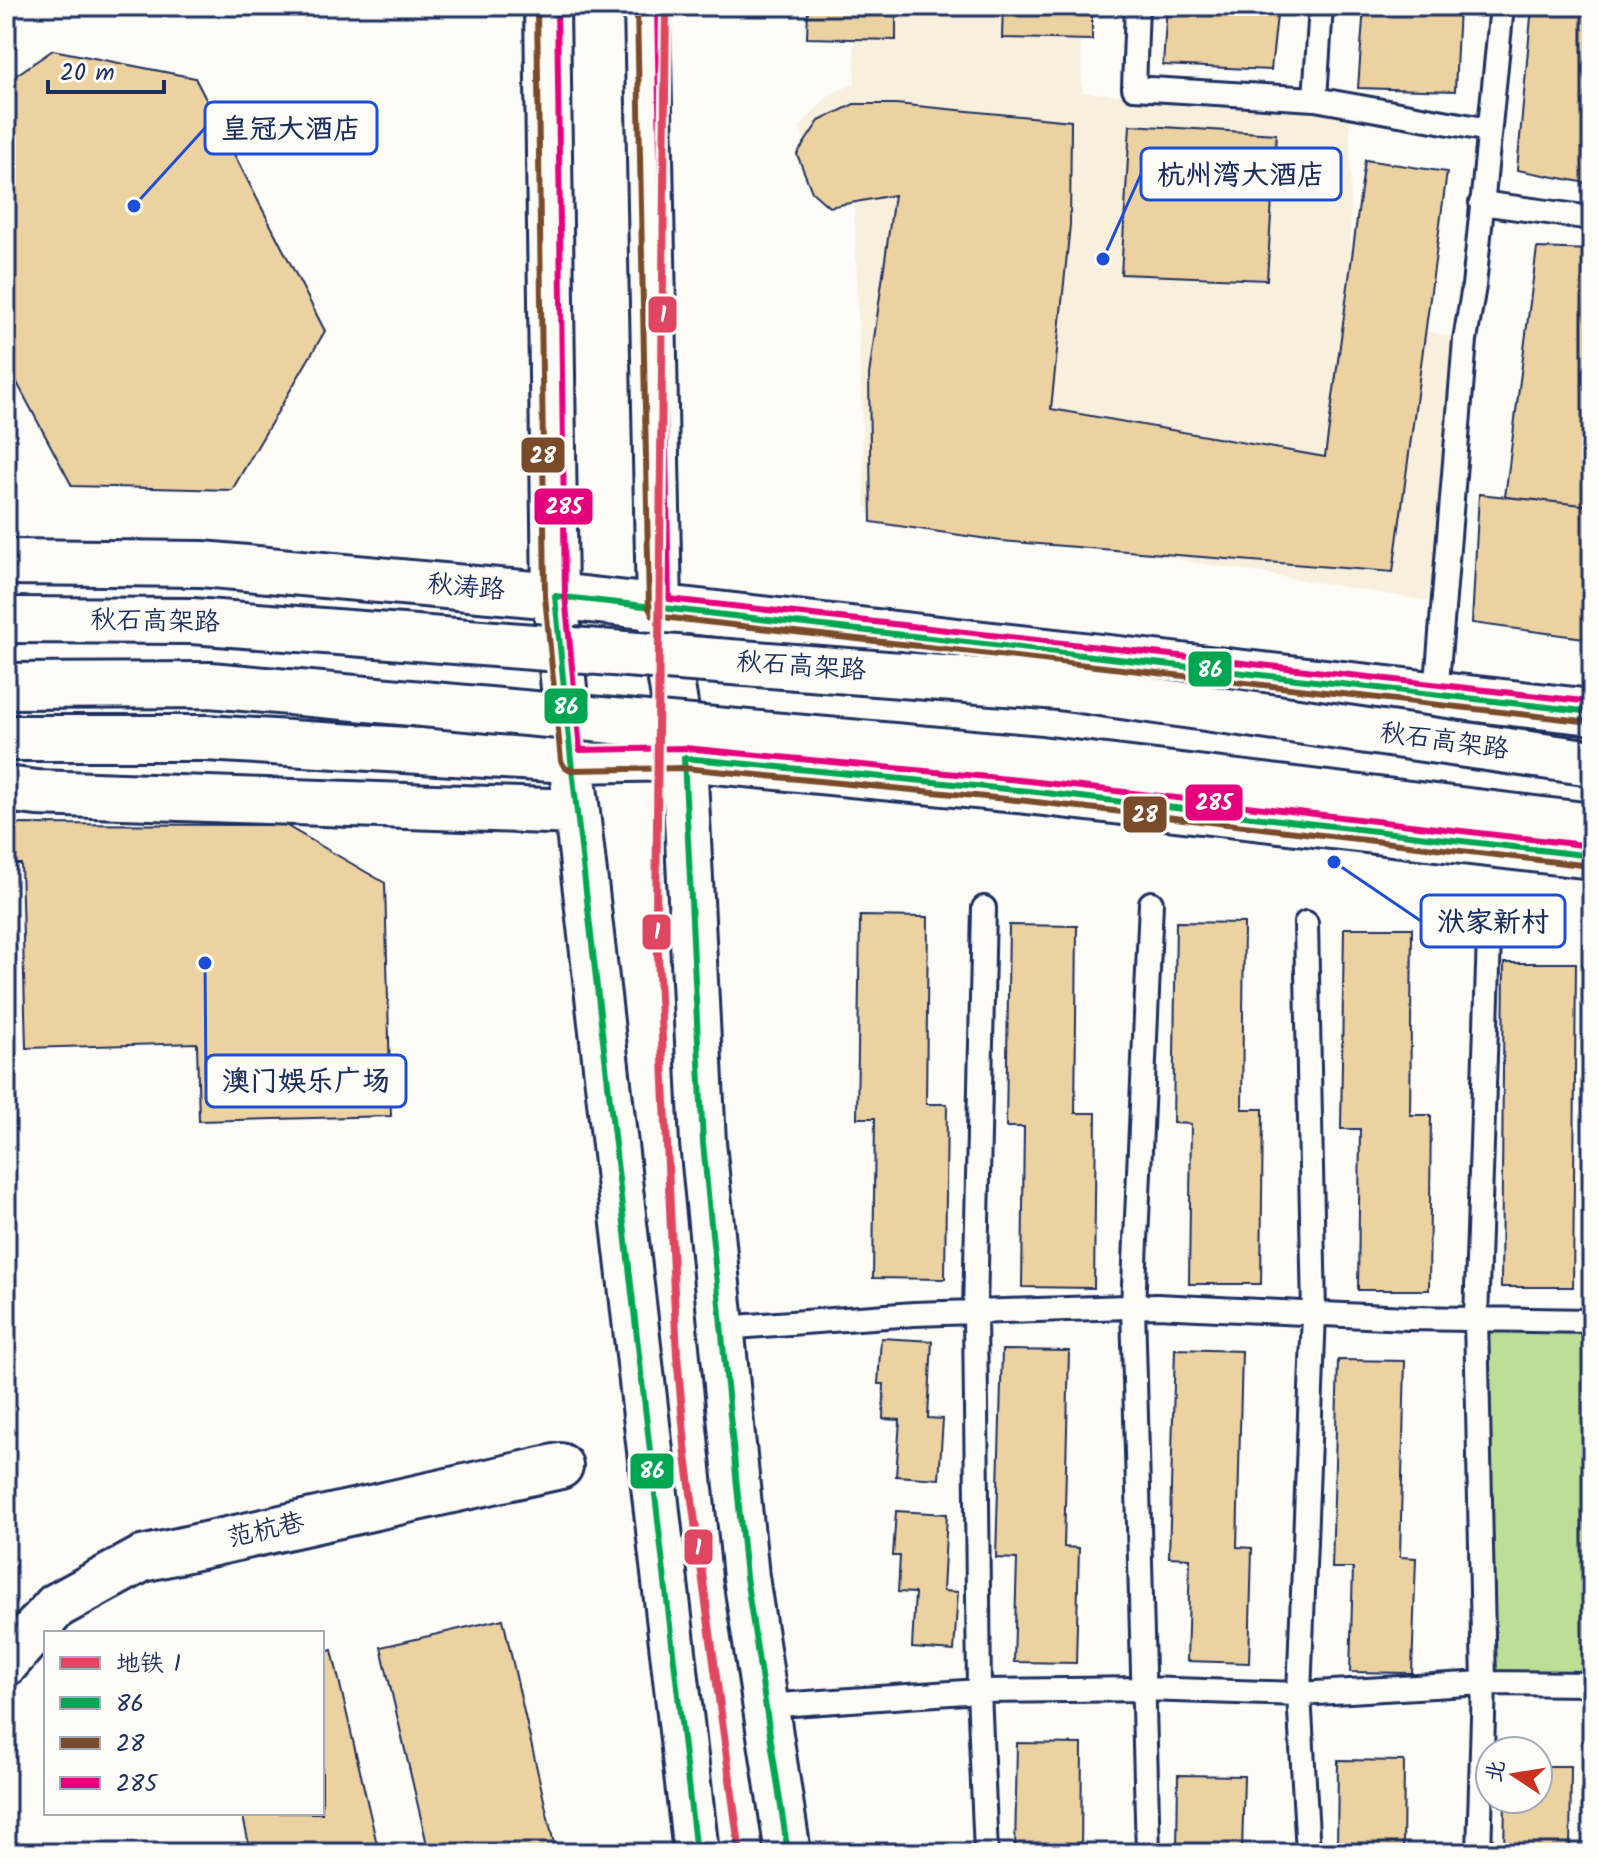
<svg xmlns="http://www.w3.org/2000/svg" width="1598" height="1859" font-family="Kalam,'LXGW WenKai TC',sans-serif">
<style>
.built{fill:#f8efdd}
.green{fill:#bdde97;stroke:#6c867a;stroke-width:2}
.building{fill:#edd2a1;stroke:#1b2f5e;stroke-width:2}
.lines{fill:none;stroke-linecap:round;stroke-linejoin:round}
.service-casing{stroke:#1b2f5e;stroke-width:28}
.tertiary-casing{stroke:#1b2f5e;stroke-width:50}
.primary-casing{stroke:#1b2f5e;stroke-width:50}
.service{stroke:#fdfcf7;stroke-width:22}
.tertiary{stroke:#fdfcf7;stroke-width:44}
.primary{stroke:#fdfcf7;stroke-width:44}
.trunk-bridge-casing{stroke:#1b2f5e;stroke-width:50;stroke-linecap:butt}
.trunk-bridge{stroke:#fdfcf7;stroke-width:44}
.bus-1-casing{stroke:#fdfcf7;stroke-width:12}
.bus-2-casing{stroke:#fdfcf7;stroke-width:12}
.bus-3-casing{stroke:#fdfcf7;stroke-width:12}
.bus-1{stroke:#00a651;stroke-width:6}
.bus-2{stroke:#7a4b2a;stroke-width:6}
.bus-3{stroke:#e5007d;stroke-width:6}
.metro-1-casing{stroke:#fdfcf7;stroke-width:14}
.metro-1{stroke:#df4661;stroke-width:8}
.labels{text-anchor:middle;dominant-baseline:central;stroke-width:6;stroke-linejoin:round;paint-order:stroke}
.street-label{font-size:26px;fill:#1b2f5e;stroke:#fdfcf7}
.leader{fill:none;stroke:#1d4ed8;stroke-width:3}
.callout-dot{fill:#1d4ed8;stroke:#fdfcf7;stroke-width:3}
.callout{fill:#fdfcf7;stroke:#1d4ed8;stroke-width:3}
.callout-label{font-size:28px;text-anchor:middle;font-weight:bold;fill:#1b2f5e}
.line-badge{stroke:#fdfcf7;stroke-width:3}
.badge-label{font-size:22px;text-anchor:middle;font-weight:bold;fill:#fff}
</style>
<rect width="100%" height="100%" fill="#fdfcf7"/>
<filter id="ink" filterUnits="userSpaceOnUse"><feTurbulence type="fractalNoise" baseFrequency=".0125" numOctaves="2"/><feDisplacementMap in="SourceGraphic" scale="16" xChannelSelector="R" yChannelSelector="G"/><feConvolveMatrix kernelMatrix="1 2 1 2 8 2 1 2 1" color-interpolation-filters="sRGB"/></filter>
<g filter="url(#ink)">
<path class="built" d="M853,6H1079L1082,92L1350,116L1351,315L1465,340L1428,601L865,507L854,202L814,178L800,127L829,95L855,83Z"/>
<path class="green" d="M1476,1319H1592V1687L1484,1683Z"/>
<path class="building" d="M808,6H896V40L807,38Z
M1003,6H1092V40L1002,38Z
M1167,6H1278L1271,70L1163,65Z
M1364,6H1459L1455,91L1358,88Z
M1532,6H1592V184L1517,170Z
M53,50L195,78L325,331L232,490L72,486L6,362V82Z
M854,104H896L1071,121L1070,225L1051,409L1325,457L1365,160L1447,172L1393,572L1001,541L871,522L869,375L894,195L829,207L812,192L797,154L819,121Z
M1130,125L1276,134L1267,280L1121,274Z
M1537,248L1592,250V506L1505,497Z
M1479,494L1592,506V639L1472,623Z
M6,824L285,825L385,883L391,1116L199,1121L197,1043L26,1048L21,864H6Z
M860,916L928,917L926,1104H947L945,1279L873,1278L875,1118H857Z
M1176,922L1244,923L1242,1109H1263L1261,1284H1189L1191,1124L1173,1123Z
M1009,925L1077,926L1075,1113H1096L1094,1288L1022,1287L1024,1127H1006Z
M1344,928H1412L1410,1115H1431L1429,1290H1358L1360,1129H1341Z
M1504,963H1576L1573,1287H1501Z
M881,1338L932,1341L928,1418L943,1419L939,1479L896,1476L900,1420L883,1419L884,1384H878Z
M1175,1349L1242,1351L1237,1547L1252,1548L1249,1663L1187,1661L1190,1558L1169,1557Z
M1002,1350L1069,1351L1064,1547L1079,1548L1076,1663L1014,1662L1017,1559L996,1558Z
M1338,1360L1405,1361L1400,1557L1416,1558L1412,1673L1350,1672L1353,1568H1332Z
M896,1511L947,1514L943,1591L958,1592L954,1651L912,1648L915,1593L898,1592L900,1556H893Z
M503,1619L556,1853H429L381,1647Z
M332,1650L379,1853H251L242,1813H322V1652Z
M1017,1743L1082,1744L1081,1853H1015Z
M1338,1760L1404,1761L1403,1853H1337Z
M1538,1766H1571L1570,1853H1504L1505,1799H1538Z
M1178,1775L1244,1776L1242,1853H1177Z"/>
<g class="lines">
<defs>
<path id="service" d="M1137,6L1134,88L1315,99
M1321,6L1315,99L1489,130
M1481,203L1592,218
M1436,695L1465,340L1474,286L1502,6
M984,908L975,1312L979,1691L986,1853
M1306,923L1314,1313L1299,1694L1308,1853
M722,1328L914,1314L1157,1306L1407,1318L1592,1321
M765,1706L979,1691L1145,1689L1299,1694L1484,1683L1592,1684
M1148,1853L1133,1307L1151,903
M1479,1853L1484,1683L1476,1319L1489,938"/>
<path id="tertiary" d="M6,1663L56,1606L142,1559L560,1466"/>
<path id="primary" d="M547,6L555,596L571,760L696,1853
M647,6L659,608L684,758L703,1143L746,1577L788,1853
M6,562L202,564L555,596L1592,712
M6,738H206L571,760L684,758L1028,791L1592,856
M6,789L37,793L577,812"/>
</defs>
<use href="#service" class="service-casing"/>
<use href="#tertiary" class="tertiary-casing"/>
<use href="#primary" class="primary-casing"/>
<use href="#service" class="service"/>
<use href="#tertiary" class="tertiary"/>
<use href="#primary" class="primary"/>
<defs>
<path id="trunk-bridge" d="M6,620L192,621L1059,687L1592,763
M6,686L210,685L1040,759L1592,826"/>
</defs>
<use href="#trunk-bridge" class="trunk-bridge-casing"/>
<use href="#trunk-bridge" class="trunk-bridge"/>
<defs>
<path id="bus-1" d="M696,1853L571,760L555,596L1592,712
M788,1853L746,1577L703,1143L684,758L1028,791L1592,856"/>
<path id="bus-2" d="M537,6L545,596L561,761L565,768L571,770L684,768L1027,801L1591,866
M637,6L649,608L653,616L1591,722"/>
<path id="bus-3" d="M557,6L565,595L580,750L685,748L1029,781L1592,846
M657,6L669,599L1592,702"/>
</defs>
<use href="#bus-1" class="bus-1-casing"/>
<use href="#bus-2" class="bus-2-casing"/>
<use href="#bus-3" class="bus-3-casing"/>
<use href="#bus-1" class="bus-1"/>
<use href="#bus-2" class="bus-2"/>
<use href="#bus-3" class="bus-3"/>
<defs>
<path id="metro-1" d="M666,6L656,913L677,1355L686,1456L740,1853"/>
</defs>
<use href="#metro-1" class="metro-1-casing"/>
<use href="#metro-1" class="metro-1"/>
</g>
</g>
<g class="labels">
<g class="street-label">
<text transform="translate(466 588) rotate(5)">秋涛路</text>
<text transform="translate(155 622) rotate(1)">秋石高架路</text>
<text transform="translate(801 667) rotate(4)">秋石高架路</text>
<text transform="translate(1444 742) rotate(8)">秋石高架路</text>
<text transform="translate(266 1531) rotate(-13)">范杭巷</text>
</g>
</g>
<path class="leader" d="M134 206L205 128M1103 259L1141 174M1334 862L1421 921M205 963L206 1081"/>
<g class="callout-dot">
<circle cx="134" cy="206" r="8"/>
<circle cx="1103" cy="259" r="8"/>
<circle cx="1334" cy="862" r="8"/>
<circle cx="205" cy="963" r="8"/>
</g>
<g class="callout">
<rect x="205" y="102" width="172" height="52" rx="8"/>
<rect x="1141" y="148" width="200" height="52" rx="8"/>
<rect x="1421" y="895" width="144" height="52" rx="8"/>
<rect x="206" y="1055" width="200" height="52" rx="8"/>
</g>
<g class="callout-label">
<text x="291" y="138">皇冠大酒店</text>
<text x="1241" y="184">杭州湾大酒店</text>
<text x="1493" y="931">洑家新村</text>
<text x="306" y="1090">澳门娱乐广场</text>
</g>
<g class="line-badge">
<rect x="647" y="295" width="31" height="39" rx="8" fill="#df4661"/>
<rect x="520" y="436" width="46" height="38" rx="8" fill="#7a4b2a"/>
<rect x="533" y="487" width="61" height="39" rx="8" fill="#e5007d"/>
<rect x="1187" y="650" width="46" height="38" rx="8" fill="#00a651"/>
<rect x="543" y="687" width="46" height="38" rx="8" fill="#00a651"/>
<rect x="1184" y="783" width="60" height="39" rx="8" fill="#e5007d"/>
<rect x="1122" y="795" width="46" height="39" rx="8" fill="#7a4b2a"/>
<rect x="641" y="913" width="31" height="38" rx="8" fill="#df4661"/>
<rect x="629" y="1452" width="46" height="38" rx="8" fill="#00a651"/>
<rect x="683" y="1528" width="31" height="38" rx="8" fill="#df4661"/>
</g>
<g class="badge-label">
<text x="663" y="322">1</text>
<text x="543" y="463">28</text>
<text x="564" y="514">285</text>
<text x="1210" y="677">86</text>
<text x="566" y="714">86</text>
<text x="1214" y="810">285</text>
<text x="1145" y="822">28</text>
<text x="657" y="939">1</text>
<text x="652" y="1478">86</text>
<text x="698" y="1555">1</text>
</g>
<rect width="1598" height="1859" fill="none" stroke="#fdfcf7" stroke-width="32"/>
<rect x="16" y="16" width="1566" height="1827" fill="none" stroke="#1b2f5e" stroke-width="3" filter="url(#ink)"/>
<rect x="44" y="1631" width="280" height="184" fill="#fdfcf7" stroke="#a3aaba" stroke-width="2"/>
<rect x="60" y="1657" width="40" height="12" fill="#df4661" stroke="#a3aaba" stroke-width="2"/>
<text x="116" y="1671" font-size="24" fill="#1b2f5e">地铁 1</text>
<rect x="60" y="1697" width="40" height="12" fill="#00a651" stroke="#a3aaba" stroke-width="2"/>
<text x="116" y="1711" font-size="24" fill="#1b2f5e">86</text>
<rect x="60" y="1737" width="40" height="12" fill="#7a4b2a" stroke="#a3aaba" stroke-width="2"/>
<text x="116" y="1751" font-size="24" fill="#1b2f5e">28</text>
<rect x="60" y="1777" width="40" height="12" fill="#e5007d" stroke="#a3aaba" stroke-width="2"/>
<text x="116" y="1791" font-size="24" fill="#1b2f5e">285</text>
<g transform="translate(1514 1775) rotate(282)"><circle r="38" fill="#fdfcf7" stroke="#a3aaba" stroke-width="2"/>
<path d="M0-6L14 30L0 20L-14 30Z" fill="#c8321e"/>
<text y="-12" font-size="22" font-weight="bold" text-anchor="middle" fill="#1b2f5e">北</text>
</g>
<path d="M48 80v12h116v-12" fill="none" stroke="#1b2f5e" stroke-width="4"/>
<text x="60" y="80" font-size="24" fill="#1b2f5e" stroke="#fdfcf7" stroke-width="6" paint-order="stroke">20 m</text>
</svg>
